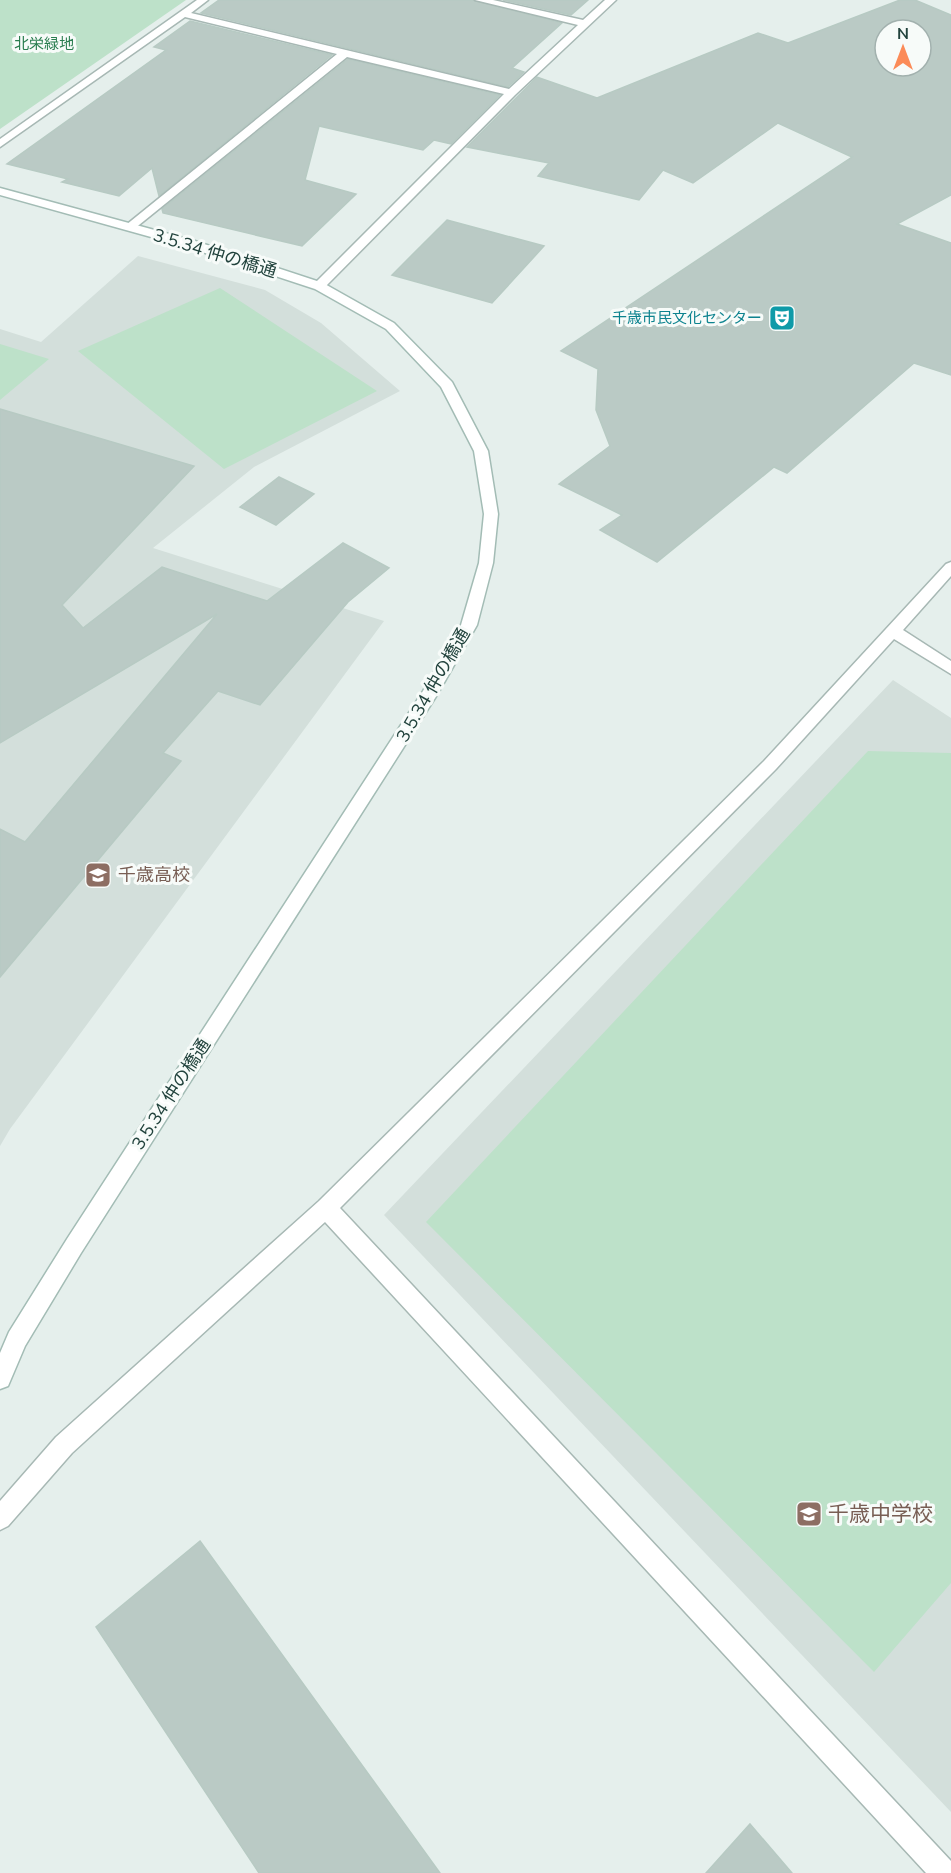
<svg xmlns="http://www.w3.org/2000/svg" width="951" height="1873" font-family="'Nunito Sans','Noto Sans JP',sans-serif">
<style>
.built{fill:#d3dfdb}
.green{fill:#bde1c9}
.building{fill:#bacac5;stroke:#b7cac3;stroke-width:1.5;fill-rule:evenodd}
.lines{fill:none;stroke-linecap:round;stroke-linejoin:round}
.street-casing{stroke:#a7b8b4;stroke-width:3}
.secondary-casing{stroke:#a3bcb5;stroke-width:3}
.street{fill:#fff;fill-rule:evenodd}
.secondary{fill:#fff;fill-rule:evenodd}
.labels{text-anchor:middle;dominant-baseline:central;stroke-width:6;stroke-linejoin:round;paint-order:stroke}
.far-park-label{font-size:15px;fill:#297d4f;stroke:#f7fbf9}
.far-culture-label{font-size:15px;fill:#0d838f;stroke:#f7fbf9;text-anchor:end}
.street-label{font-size:18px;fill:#22433d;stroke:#f7fbf9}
.education-label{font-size:18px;fill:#785e54;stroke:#f7fbf9;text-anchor:start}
.near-education-label{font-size:21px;fill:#785e54;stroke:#f7fbf9;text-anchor:start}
</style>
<rect width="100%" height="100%" fill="#e5efec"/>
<path class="built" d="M138,256L265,290L321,323L400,391L254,467L153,548L384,621L10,1129L0,1146V329L41,342Z
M893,680L951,718V1812L384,1215Z"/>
<path class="green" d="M0,0H186L0,129Z
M220,288L377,391L224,469L78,351Z
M0,344L49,359L0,400Z
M868,751L951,753V1583L874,1672L426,1222Z"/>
<path class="building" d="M219,0H473L562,23L512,68L524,72L508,87L201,13Z
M503,0H588L571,15Z
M900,0H915L951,15V195L897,224L951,243V375L914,363L787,473L774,467L657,562L600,530L622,515L559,484L610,446L596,410L598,369L561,351L852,157L778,123L693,183L663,170L639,200L538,176L549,163L467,147L537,77L597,98L758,33L788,43ZM885,30H921V66H885Z
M190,21L332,55L159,196L152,168L119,196L62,182L68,179L7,164L166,50L154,47Z
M348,59L500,95L451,144L434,140L423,150L319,126L305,180L356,194L302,246L163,213L162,209Z
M447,220L499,234L544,246L492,303L392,275Z
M0,409L194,466L62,605L83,628L162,567L267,601L343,543L389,568L348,602L260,705L218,691L163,753L181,761L0,977V829L25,842L217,614L0,743Z
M279,477L314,494L276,525L240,507Z
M200,1541L440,1873H259L96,1627Z
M750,1824L792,1873H706Z"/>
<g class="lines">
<defs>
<path id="street" d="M197,0H208L191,13L509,89L578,25L475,0H493L583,20L605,0H616L515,95L323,289L319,290L313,286L315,283L504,94L347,57L134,229H126V225L337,54L185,17L0,147V139Z
M951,562V576L903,630L951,661V674L894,639L776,769L340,1208L951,1861V1873H926L325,1222L72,1453L8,1526L0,1530V1501L56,1437L319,1201L764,761L946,564Z"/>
<path id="secondary" d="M0,188L195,241L323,283L394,323L452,382L488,451L498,514L493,563L477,625L437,695L81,1253L25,1346L8,1386L0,1389V1353L9,1332L67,1239L423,691L461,625L479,563L484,514L474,451L441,387L386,329L315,289L187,247L0,195Z"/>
</defs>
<use href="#street" class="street-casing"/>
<use href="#secondary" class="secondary-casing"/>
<use href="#street" class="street"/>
<use href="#secondary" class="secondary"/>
</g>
<defs>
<symbol id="theatre-square" viewBox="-11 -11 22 22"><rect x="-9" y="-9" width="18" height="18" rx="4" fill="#0f9aa8" stroke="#f7fbf9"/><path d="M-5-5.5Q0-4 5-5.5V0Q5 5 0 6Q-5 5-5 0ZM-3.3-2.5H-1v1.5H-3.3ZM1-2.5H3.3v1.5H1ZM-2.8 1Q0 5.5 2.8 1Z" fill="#fff"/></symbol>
<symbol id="school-square" viewBox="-11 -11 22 22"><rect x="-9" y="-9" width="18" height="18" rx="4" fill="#8d6e63" stroke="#f7fbf9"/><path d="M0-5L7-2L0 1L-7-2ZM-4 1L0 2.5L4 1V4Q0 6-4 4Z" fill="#fff"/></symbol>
</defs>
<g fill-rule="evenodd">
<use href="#theatre-square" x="767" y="303" width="30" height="30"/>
<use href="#school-square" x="83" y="860" width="30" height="30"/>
<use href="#school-square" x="794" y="1499" width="30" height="30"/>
</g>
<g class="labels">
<g class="far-park-label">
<text x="44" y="44">北栄緑地</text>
</g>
<g class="far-culture-label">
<text x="762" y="318">千歳市民文化センター</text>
</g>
<g class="street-label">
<text transform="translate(215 253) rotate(17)">3.5.34 仲の橋通</text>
<text transform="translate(433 685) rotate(-60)">3.5.34 仲の橋通</text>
<text transform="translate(171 1094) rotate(-57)">3.5.34 仲の橋通</text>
</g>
<g class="education-label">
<text x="118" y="875">千歳高校</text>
</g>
<g class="near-education-label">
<text x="828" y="1514">千歳中学校</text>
</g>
</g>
<g transform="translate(903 48)"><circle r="28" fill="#f7fbf9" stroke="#a2b1ae" stroke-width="1.5"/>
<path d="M0-4.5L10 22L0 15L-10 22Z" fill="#fb8b58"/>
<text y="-9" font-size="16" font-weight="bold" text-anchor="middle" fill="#22433d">N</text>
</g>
</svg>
